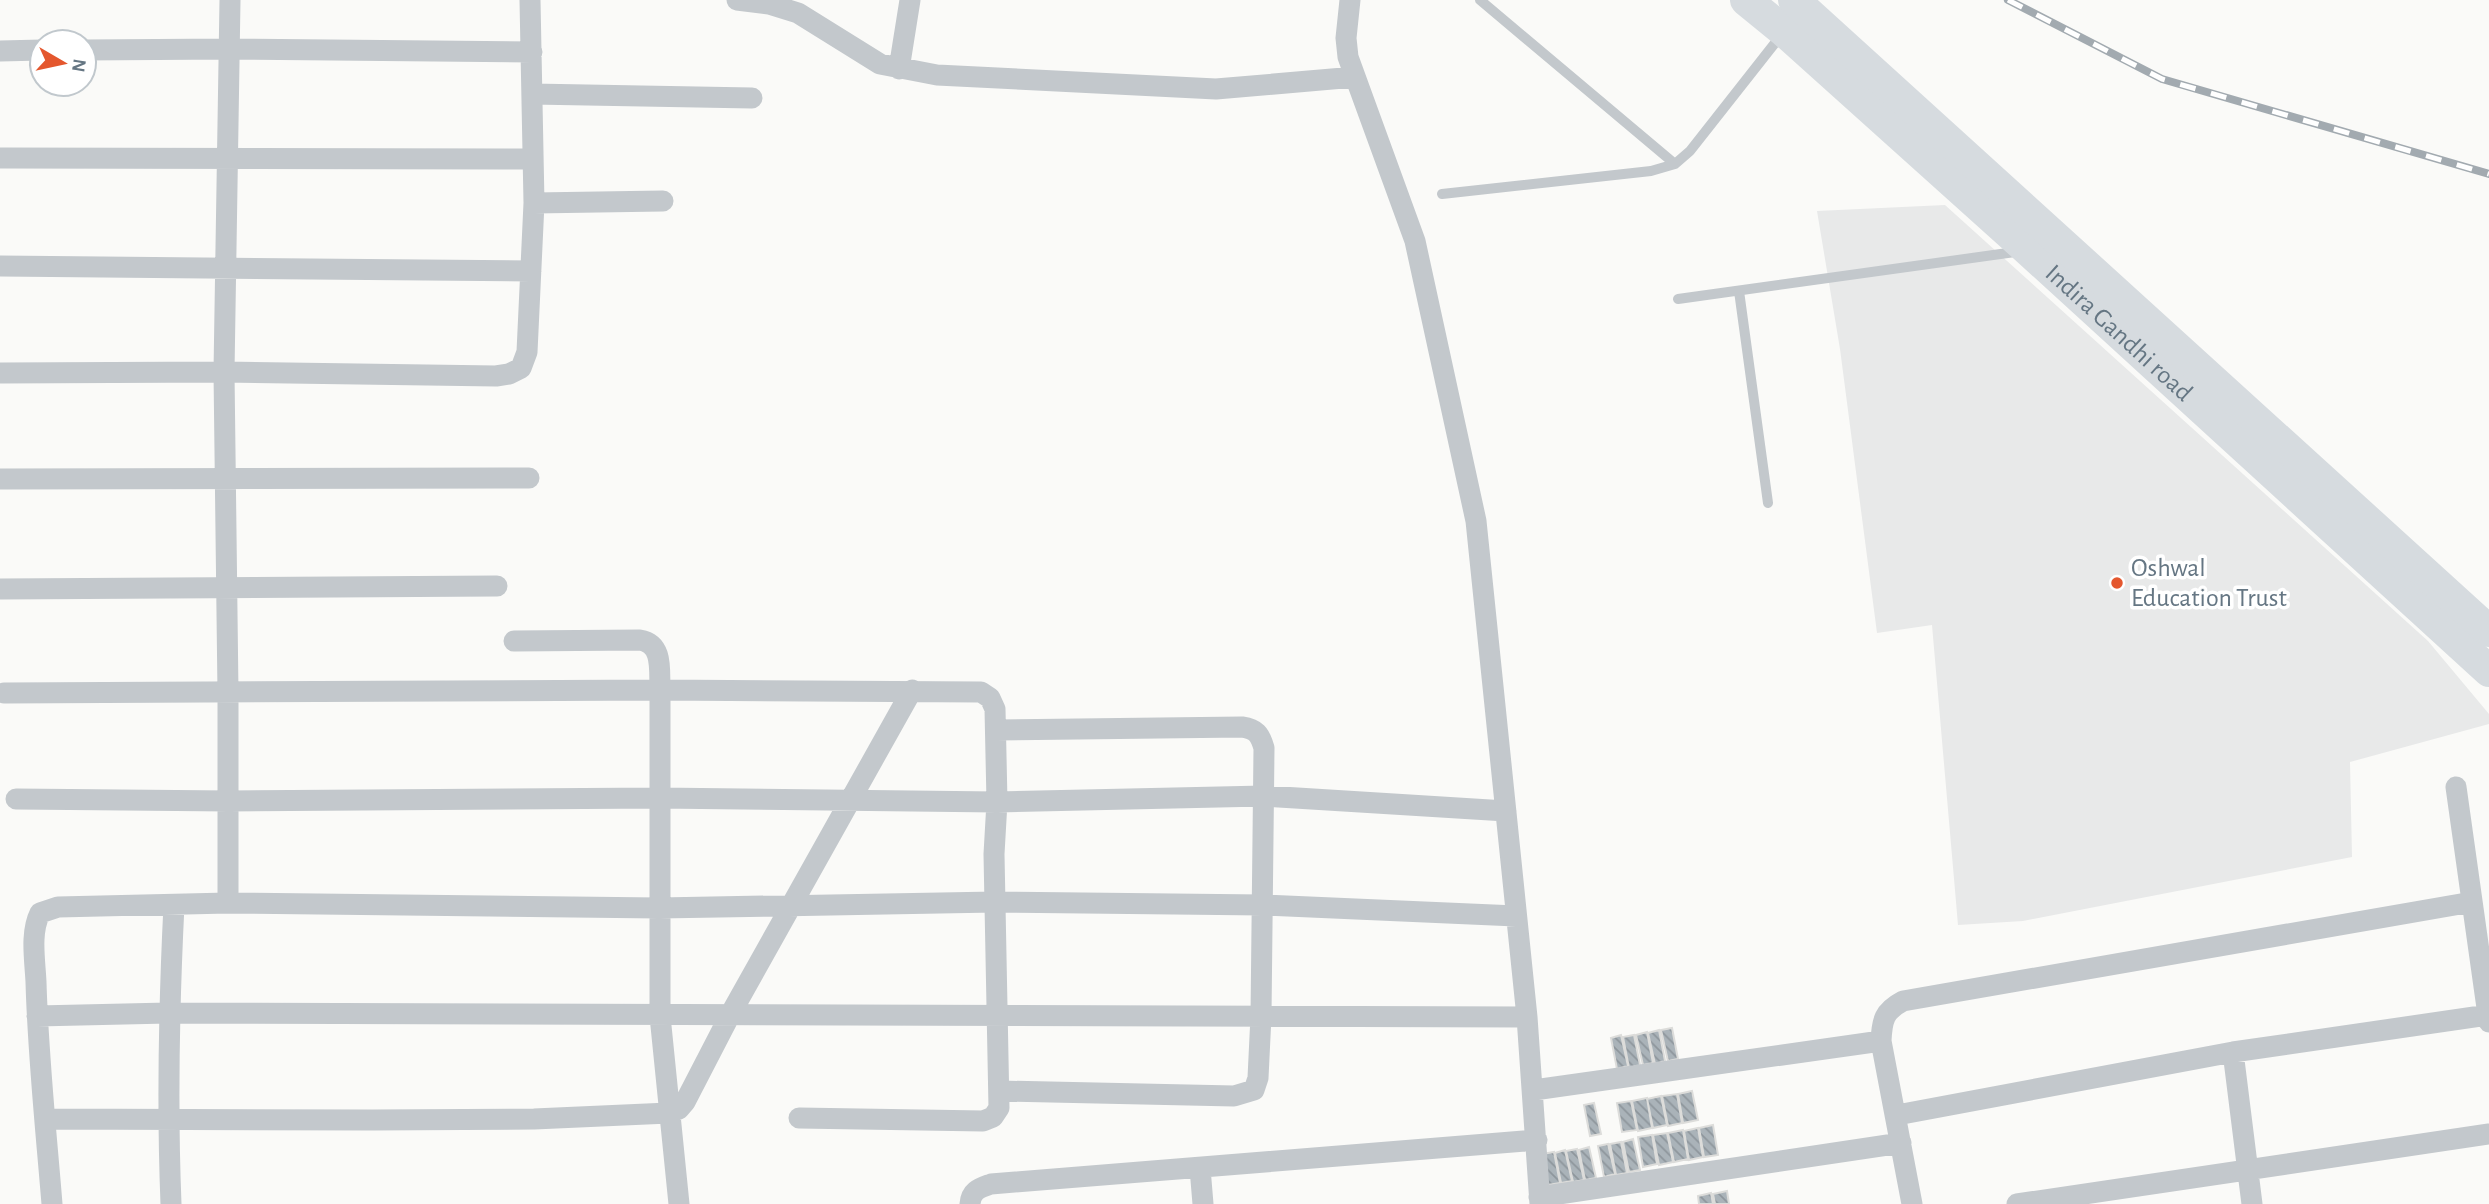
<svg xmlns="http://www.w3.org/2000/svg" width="2489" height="1204" font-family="'Alegreya Sans',sans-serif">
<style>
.built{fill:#e8e9e9}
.building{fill:url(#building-back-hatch);stroke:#dcdcda;stroke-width:2}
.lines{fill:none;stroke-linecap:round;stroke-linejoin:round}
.service{stroke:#c3c8cc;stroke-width:10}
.minor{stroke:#c3c8cc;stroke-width:21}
.secondary{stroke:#d6dbdf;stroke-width:32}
.rail-casing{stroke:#a2aab0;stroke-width:8}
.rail{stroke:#fff;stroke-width:5;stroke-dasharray:16;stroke-linecap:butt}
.poi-dot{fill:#e4572e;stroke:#fff;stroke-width:2.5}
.labels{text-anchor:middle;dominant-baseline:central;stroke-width:7;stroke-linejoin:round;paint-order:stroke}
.street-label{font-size:26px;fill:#657683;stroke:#fff}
.poi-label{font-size:26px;fill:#657683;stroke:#fff;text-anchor:start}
</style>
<defs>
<pattern id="building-back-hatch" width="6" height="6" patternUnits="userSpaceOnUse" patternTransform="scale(1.75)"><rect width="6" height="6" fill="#aab3b9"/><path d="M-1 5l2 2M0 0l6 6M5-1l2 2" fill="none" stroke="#8e969c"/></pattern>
</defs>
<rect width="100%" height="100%" fill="#fafaf8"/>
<path class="built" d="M1945,205L2428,641L2489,714V724L2350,762L2352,857L2023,921L1958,925L1932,625L1877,633L1840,349L1817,211Z"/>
<path class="building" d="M1672,1028L1678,1059L1668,1061L1661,1030Z
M1659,1030L1665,1061L1655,1064L1648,1033Z
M1647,1032L1653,1063L1643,1065L1636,1035Z
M1621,1035L1628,1066L1617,1069L1611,1038Z
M1634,1035L1640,1065L1629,1068L1623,1037Z
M1692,1091L1698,1120L1683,1123L1678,1094Z
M1677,1094L1682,1123L1668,1126L1662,1096Z
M1661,1096L1667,1125L1653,1128L1647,1099Z
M1647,1098L1652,1128L1638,1131L1632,1101Z
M1631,1101L1637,1130L1622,1132L1617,1103Z
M1594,1103L1601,1134L1590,1136L1584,1105Z
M1713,1125L1718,1155L1704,1157L1699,1128Z
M1698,1128L1703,1157L1689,1160L1684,1131Z
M1683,1130L1688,1159L1674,1162L1668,1133Z
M1667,1133L1673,1162L1659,1165L1653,1135Z
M1652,1135L1657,1164L1643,1167L1638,1137Z
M1633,1139L1640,1170L1629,1172L1623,1142Z
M1621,1142L1627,1173L1616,1175L1610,1144Z
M1608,1144L1615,1174L1604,1177L1598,1146Z
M1589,1147L1596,1178L1585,1180L1579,1150Z
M1577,1149L1584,1180L1573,1182L1566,1151Z
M1565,1150L1572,1181L1561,1183L1555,1153Z
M1554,1152L1560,1183L1548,1185L1542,1154Z
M1727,1191L1729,1204H1715L1713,1194Z
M1711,1193L1713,1204H1699L1698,1196Z"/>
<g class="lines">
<path class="service" d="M1480,0L1675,164
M1442,194L1651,171L1675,164L1690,151L1782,34
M1739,291L1768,503
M1678,299L2022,251"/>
<path class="minor" d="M230,0L224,372L496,376L509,374L521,368L527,352L534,203L530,0
M737,0L769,4L798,13L880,64L937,75L1216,89L1355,77
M1350,0L1346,38L1348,57L1415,241L1476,521L1527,1017L1540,1204
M84,50L229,49L532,52
M0,51L42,50
M899,69L910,0
M532,94L752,98
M0,158L533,159
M534,203L663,201
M0,266L531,271
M0,373L224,372L228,693V903L659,908L995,902L1263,905L1516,916
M0,479L529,478
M0,589L497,586
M514,641L640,640C664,644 659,671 660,690V1016L679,1204
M4,693L660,690L981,692L990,698L995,709L997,802L994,854L999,1108L993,1117L983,1121L799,1118
M996,730L1242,727C1256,729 1260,734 1264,748L1261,1016L1258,1078L1254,1090L1234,1096L1000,1091
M2456,787L2489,1022
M16,799L229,801L659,798L997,802L1264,796L1506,811
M37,1016L168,1013L1527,1017
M2233,1052L2252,1204
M1534,1090L1881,1041
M1897,1115L2233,1052L2488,1015
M45,1119L372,1120L534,1119L669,1113L679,1109L685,1102L730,1015L912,690
M1200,1168L1203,1204
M1539,1197L1901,1143
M52,1204C46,1130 38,1056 36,982C35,960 30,933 40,913L58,907L228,903
M171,1204C167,1104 169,1005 174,905
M970,1204C971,1190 980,1188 991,1184L1537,1140
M1912,1204L1881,1041C1882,1020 1884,1011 1903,1001L2472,902
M2017,1204L2489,1134"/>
<g class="secondary">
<path id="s1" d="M1746,0L1784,31L2028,250L2489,671"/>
<path d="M1794,0L2489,631"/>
</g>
<defs>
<path id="rail" d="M2008,0L2162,79L2489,174"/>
</defs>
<use href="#rail" class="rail-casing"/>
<use href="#rail" class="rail"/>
</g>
<circle class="poi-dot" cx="2117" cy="583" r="7"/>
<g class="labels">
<g class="street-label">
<text stroke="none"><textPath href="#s1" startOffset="500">Indira Gandhi road</textPath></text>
</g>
<g class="poi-label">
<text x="2131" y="568">Oshwal<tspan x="2131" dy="30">Education Trust</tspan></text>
</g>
</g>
<g transform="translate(63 63) rotate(99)"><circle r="33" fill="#ffffff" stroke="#c1c8cd" stroke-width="2"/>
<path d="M0-5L12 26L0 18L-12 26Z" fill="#e4572e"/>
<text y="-10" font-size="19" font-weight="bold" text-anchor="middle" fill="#657683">N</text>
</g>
</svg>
